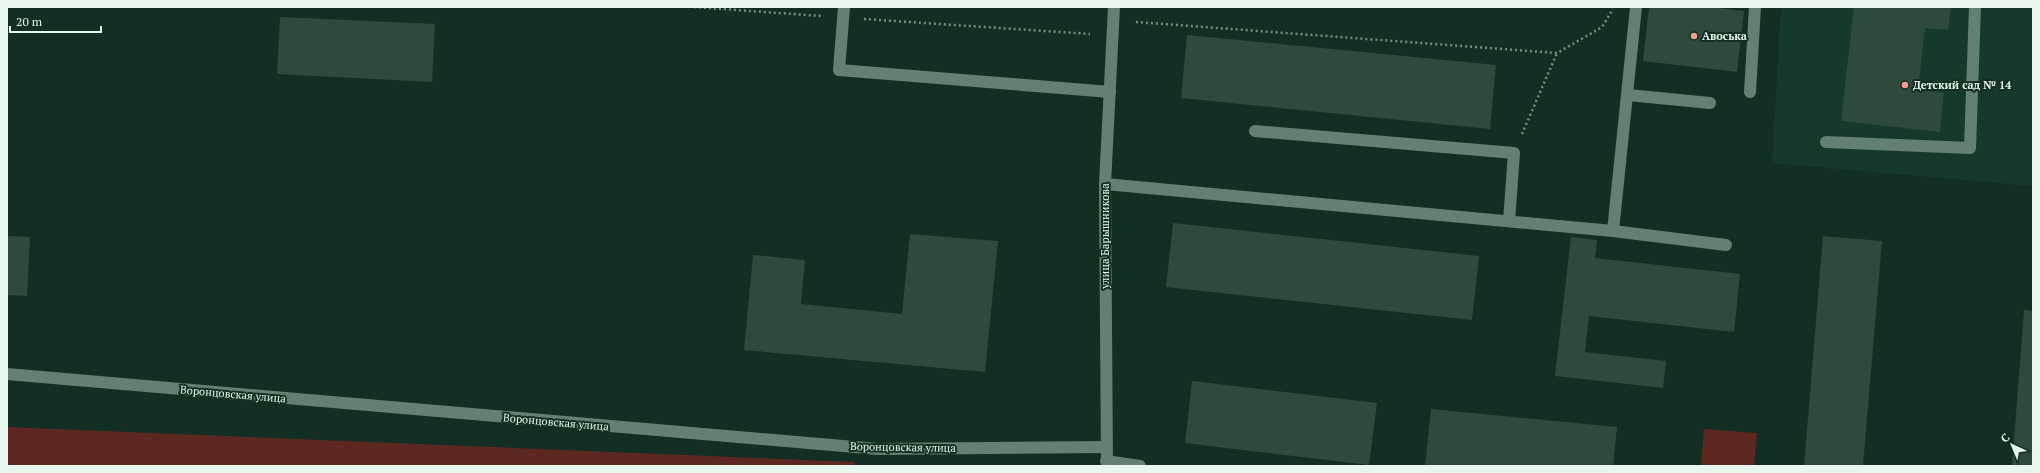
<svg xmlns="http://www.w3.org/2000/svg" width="2040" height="473" font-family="'PT Serif',serif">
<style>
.built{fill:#153a2b}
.green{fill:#5d2722}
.building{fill:#2e4a3d}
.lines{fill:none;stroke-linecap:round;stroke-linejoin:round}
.path{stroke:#778d82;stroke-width:2.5;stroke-dasharray:2 3;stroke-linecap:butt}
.service{stroke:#638072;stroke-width:12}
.minor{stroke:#638072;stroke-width:12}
.poi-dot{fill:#f59c91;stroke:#132f23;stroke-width:1.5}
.labels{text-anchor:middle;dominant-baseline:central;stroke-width:4;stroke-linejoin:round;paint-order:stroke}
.poi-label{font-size:11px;font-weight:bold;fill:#e7f7ee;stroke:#132f23;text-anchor:start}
.street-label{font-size:11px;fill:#e7f7ee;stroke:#132f23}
</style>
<rect width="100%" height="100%" fill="#132f23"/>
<path class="built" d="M1781,7H2033V186L1772,163Z"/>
<path class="green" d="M7,427L855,462L854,466H7Z
M1704,429L1757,433L1754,466H1701Z"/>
<path class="building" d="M1649,7H1710L1744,11L1737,72L1643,61Z
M1854,7H1951L1948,30L1925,28L1918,90L1944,93L1940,132L1841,121Z
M280,17L435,24L432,82L277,74Z
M1187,35L1496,65L1490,129L1181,98Z
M1173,223L1479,256L1472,320L1166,287Z
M910,234L998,241L985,372L744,350L753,255L805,260L801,304L902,314Z
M7,236L30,237L27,296L7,295Z
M1823,236L1882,241L1863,466H1804Z
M1571,237L1597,240L1595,258L1740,274L1734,332L1589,316L1585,352L1666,361L1663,388L1555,376Z
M2024,310L2033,311V466H2012Z
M1192,381L1377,403L1369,465L1185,443Z
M1431,409L1617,427L1613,466H1425Z"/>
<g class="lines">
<path class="path" d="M694,7L821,16
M864,19L1090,34
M1136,22L1557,53L1602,27L1613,9
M1522,134L1557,53"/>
<path class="service" d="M844,7L839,70L1110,92
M1636,7L1613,231L1726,245
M1750,92L1755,7
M1628,95L1710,103
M1255,131L1514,153L1509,221
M1826,142L1970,148L1975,7
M1105,184L1613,231
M7,374L878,449L1106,447
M1106,461L1140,466"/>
<path class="minor" d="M1107,466L1105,184L1114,7"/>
</g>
<g class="poi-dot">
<circle cx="1694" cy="36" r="4"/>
<circle cx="1905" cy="85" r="4"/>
</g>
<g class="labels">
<g class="poi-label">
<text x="1702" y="36">Авоська</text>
<text x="1913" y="85">Детский сад № 14</text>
</g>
<g class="street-label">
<text transform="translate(1105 236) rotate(-90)">улица Барышникова</text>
<text transform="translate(233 394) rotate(5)">Воронцовская улица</text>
<text transform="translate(556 422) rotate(5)">Воронцовская улица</text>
<text transform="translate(903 447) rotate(1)">Воронцовская улица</text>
</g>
</g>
<rect width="2040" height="473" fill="none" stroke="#e7f7ee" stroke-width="16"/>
<g transform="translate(2012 445) rotate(316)" stroke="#132f23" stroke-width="3" paint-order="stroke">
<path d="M0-3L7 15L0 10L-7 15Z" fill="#e7f7ee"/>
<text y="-6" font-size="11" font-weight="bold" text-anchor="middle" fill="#e7f7ee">С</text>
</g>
<path d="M10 26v6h91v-6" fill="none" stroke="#e7f7ee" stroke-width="2"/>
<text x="16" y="26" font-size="12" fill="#e7f7ee" stroke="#132f23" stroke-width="3" paint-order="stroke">20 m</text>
</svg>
